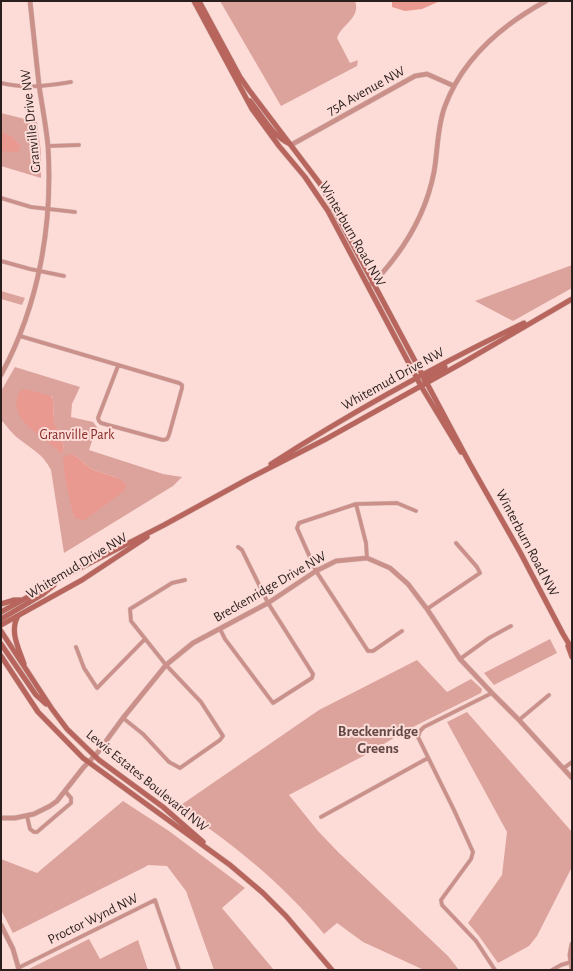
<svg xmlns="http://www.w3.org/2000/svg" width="573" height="971" font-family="'Alegreya Sans',sans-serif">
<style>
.green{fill:#dba39c;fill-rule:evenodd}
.water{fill:#ea9990}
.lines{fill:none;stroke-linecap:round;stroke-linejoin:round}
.minor-casing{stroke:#d7bab6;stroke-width:4.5}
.tertiary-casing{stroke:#d7bab6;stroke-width:5.5}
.secondary-casing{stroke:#d7bab6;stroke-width:6}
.minor{stroke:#ca9089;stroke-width:3.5}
.tertiary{stroke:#ca9089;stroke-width:4.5}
.secondary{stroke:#b7655d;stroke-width:5}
.labels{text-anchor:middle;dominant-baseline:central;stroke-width:4;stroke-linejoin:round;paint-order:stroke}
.street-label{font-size:14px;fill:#2a1f1d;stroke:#fddcd8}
.park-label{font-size:14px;fill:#872a26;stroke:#fddcd8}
.neighbourhood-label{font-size:15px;font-weight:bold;fill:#634946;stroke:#fddcd8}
</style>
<rect width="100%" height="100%" fill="#fddcd8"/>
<path class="green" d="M220,1H355C361,18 342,24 337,38L350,63L358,60L357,66L281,106Z
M1,113L37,122L41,152V178L1,166Z
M572,265V288L513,321L475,301Z
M1,291L25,298L22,305L1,299Z
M15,367L80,387L72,404L71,417L93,422L97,427L89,450L163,474L182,477L173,486L64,553L51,470C43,454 33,450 19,439C12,434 7,426 1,420V391ZM51,396L53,399L54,425L60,433L64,449L60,453L57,449ZM76,456L91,469L118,478L74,517L64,465Z
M550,639L557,653L494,685L484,673Z
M417,660L447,692L471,679L482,689L481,693L407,730L369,753L289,795L318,831L338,852L448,956L459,970H424L363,942L337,923L324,934C282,883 232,843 178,807L319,710Z
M467,712L572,832V867L537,936L529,946L498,963L479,936L468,923L502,875L507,832L447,722Z
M123,801L169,831L245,888L222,908L274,970H214L186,891L167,866L148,865L145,867L13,933L1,910V859L37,873Z
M89,939L100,959L138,940L148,970H27Z"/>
<path class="water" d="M392,1H440L422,9L405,11L392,7Z
M1,132L11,136L21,146L18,152L1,151Z
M26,389L50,396L53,399L54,424L60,433L64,449L60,454L57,449C39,435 5,416 20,391Z
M69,454L76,456L91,469L118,478L127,485L123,492L83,521L74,517C69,498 64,477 63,458Z"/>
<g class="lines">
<defs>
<path id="minor" d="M1,83C28,89 44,86 71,82
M48,146L79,145
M1,198L31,207L75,212
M1,261L30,269L64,276
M20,336L179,383L182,385V388L169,435L167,439L163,440L101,423L99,421L98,418L118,366
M356,504L366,543L367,558
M427,609L480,573L477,567L456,543
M220,629L225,639L273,703L312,678L313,674L268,603L242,550L238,547
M402,631L373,651H368L316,571L297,528L299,523L356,504L397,503L416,511
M76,647L84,668L97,688L145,639
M460,659L489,638L511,626
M492,693L424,727L420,731L418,737L454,810L473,852L471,859L441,900L442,905L476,941L495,970
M123,718L143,734L169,762L180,768L220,740L223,736L201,702L166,665L131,621L130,609L172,583L185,580
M519,720L549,695
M564,768L572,762
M27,816L30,829L34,832H37L71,803V798L65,791
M321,817L428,758
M18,968L155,900L179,970
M552,970L561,965L571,962"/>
<path id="tertiary" d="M291,145L415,76L427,74L454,86
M371,284C376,281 380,275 384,271C408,243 427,209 434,172C438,150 437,127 445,106C463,58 502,25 546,1
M1,375C39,305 53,224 48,146C46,125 42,106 39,85C36,57 33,29 30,1
M1,818H15L34,814L50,806L57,801L83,768L98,752L123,718L166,665L193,643L268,603L316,571L336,561L367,558L390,568L408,584L427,609L460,659L492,693L519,720L572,778
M1,925L13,949L19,970
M572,944L570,955L572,969"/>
<path id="secondary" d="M194,1L252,109L279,146L305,177L328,211L421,386L461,452
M199,1L240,77L249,90L321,185L470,464L520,552L563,634L572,649
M250,101C262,115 272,136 290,144
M424,380L445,367
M271,464C352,412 437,365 524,323
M1,604L14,600H21
M1,612L78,569L164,525L248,479L326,439L464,362L572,299
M18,616C9,631 19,649 24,664
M1,619L43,594L54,585
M1,625L82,580L147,537
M1,631L52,709L67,729L99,760L163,807L203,842
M1,644L36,695L46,704
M568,646L572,657
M1,656L38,712L83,758L230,865L263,893L286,916L332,970"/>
</defs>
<use href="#minor" class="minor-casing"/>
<use href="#tertiary" class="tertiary-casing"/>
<use href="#secondary" class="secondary-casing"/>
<use href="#minor" class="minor"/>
<use href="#tertiary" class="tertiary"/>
<use href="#secondary" class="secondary"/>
</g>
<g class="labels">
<g class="street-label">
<text transform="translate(366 91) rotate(-29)">75A Avenue NW</text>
<text transform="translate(31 121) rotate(-96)">Granville Drive NW</text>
<text transform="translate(352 234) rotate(60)">Winterburn Road NW</text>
<text transform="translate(393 379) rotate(-29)">Whitemud Drive NW</text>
<text transform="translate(527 543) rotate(62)">Winterburn Road NW</text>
<text transform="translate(77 566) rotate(-31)">Whitemud Drive NW</text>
<text transform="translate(270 587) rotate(-30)">Breckenridge Drive NW</text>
<text transform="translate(147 781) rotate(39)">Lewis Estates Boulevard NW</text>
<text transform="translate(93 919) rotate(-26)">Proctor Wynd NW</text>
</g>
<g class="park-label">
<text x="77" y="435">Granville Park</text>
</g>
<g class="neighbourhood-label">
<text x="378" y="731">Breckenridge<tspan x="378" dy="17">Greens</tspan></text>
</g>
</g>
<rect width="573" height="971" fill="none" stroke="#2a1f1d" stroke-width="4"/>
</svg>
